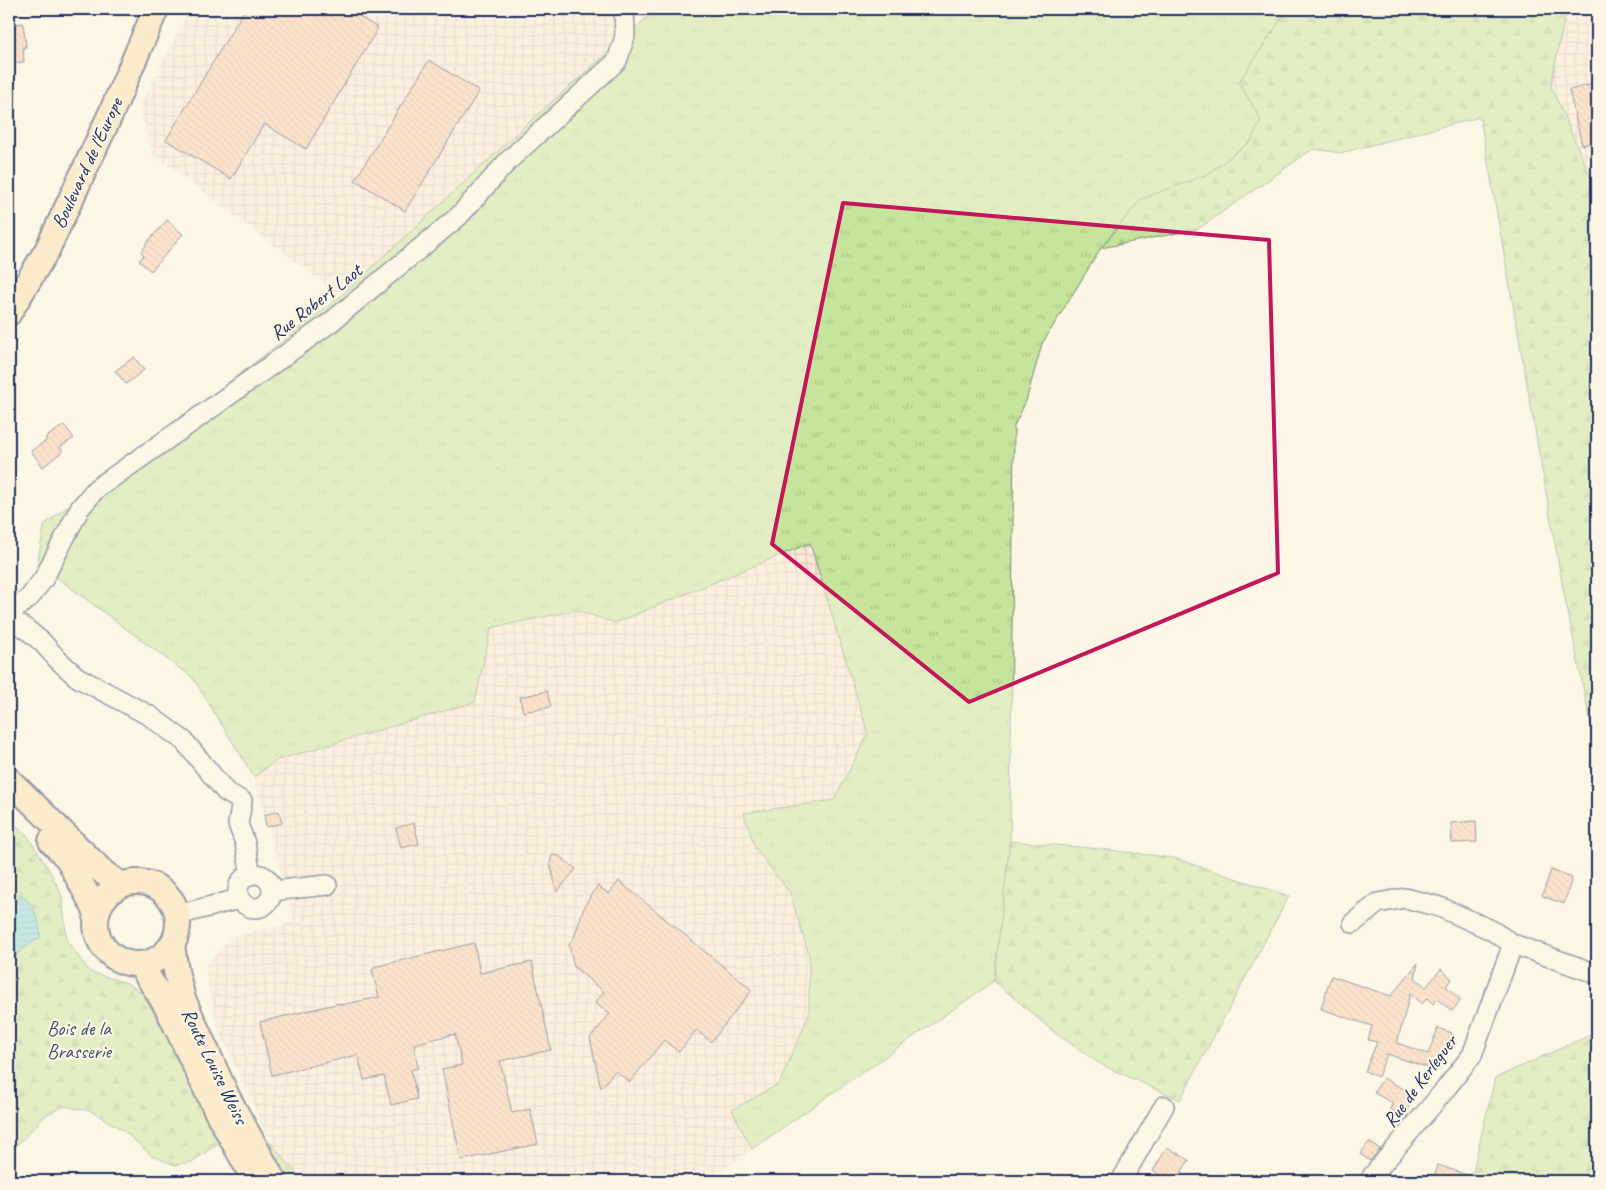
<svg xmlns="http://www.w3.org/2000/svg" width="1606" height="1190" font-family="Caveat,sans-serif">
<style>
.industrial{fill:url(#industrial-grid)}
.grass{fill:url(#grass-tufts);stroke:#708a7c}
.forest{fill:url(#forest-firs);stroke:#708a7c}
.water{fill:url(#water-rules);stroke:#5b94ac}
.building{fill:url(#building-back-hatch);stroke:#1b2f5e}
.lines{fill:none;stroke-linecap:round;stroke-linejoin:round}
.minor-casing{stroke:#1b2f5e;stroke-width:22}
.major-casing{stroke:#1b2f5e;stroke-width:28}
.minor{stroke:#fcf5e5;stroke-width:19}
.major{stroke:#fbddab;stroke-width:24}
.marked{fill:none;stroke:#c2185b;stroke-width:4;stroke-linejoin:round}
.labels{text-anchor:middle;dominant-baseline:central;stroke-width:4.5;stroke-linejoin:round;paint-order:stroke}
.street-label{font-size:20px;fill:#1b2f5e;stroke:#fcf5e5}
.park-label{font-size:20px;fill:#3d536a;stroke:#fcf5e5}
</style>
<defs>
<pattern id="industrial-grid" width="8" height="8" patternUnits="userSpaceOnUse" patternTransform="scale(1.25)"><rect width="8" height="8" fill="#fce8d4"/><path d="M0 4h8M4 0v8" fill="none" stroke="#d7c7b8"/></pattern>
<pattern id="grass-tufts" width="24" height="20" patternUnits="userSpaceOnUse" patternTransform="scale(1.25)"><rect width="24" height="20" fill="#c6e49b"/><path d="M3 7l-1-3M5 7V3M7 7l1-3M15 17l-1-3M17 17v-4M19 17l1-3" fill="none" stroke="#aac488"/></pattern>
<pattern id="forest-firs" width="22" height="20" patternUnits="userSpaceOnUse" patternTransform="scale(1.25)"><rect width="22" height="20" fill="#c6e49b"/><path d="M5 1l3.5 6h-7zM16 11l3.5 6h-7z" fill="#aac488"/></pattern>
<pattern id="water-rules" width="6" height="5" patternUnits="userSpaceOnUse" patternTransform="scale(1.25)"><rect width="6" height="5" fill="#86d7e0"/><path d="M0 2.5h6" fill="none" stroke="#73b9c3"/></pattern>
<pattern id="building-back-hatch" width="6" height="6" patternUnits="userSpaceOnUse" patternTransform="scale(1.25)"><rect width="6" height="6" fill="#fccaab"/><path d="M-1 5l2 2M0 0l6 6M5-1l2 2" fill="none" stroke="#d7ae96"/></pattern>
</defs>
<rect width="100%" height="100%" fill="#fcf5e5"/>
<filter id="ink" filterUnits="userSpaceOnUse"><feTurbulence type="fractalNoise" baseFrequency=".02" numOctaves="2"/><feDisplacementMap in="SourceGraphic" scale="10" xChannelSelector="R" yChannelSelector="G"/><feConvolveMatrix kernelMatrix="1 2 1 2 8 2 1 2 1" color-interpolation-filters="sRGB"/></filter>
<g filter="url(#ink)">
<path class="industrial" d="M190,9H657L341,296L153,154L140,107Z
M1566,9H1597V192L1551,86Z
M810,543L868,734L834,801L744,813L755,848L790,893L809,955V1015L779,1084L732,1110L752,1149L708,1181H303L270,1142L217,1026L205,967L231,937L295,922L254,777L277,760L475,702L490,628L576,610L615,623Z"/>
<path class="grass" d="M657,9H1288L1239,82L1261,120L1251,141L1208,174L1141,200L1101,248L1042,344L1026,401L1014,426L1010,841L994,981L752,1149L732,1110L779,1084L809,1015V955L790,893L755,848L744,813L834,800L868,734L810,543L615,623L576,610L491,628L475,702L277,760L254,777L193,678L37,563L45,524L341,296L536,116Z
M270,1142L303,1181H280Z"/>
<path class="forest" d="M1288,9H1566L1551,86L1597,192V755L1562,583L1480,117L1341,153L1313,149L1198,229L1101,248L1141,199L1208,174L1251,141L1261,120L1239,82Z
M9,819L27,835L51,873L62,896L67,941L90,972L127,983L143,994L221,1132L216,1145L192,1162L175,1165L152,1156L123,1130L91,1111L64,1106L46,1115L9,1153V963L23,949L40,937C41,922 33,904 22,895L9,921Z
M1010,841L1100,849L1174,858L1289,896L1180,1100L1102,1065L1055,1033L994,981Z
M1597,1032V1181H1466L1473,1171L1495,1078Z"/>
<path class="water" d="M22,895C33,904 41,922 40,937L23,949L9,963C9,944 4,906 22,895Z"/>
<path class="building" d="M245,9H347L378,28L306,149L264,124L231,179L166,140Z
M23,23L26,47H23L24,62L9,64V25Z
M429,60L479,91L405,211L355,180Z
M1597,83V141L1582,145L1569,90Z
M167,220L183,234L151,271L139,261L144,255L141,252L146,245H145Z
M134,357L144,370L126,384L115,371Z
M64,425L74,438L60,447L63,451L43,467L31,451L47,440L45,438Z
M547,691L551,707L523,712L520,697Z
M279,811L282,823L266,827L264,815Z
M1476,821L1477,842L1452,843L1451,823Z
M414,823L419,844L401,848L396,828Z
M552,855L559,856L576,869L557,892L550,863Z
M1551,870L1572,878L1564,904L1542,896Z
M619,881L752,990L711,1042L696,1030L679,1052L664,1040L630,1082L615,1071L601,1088L590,1038L610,1014L595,1003L604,992L574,967L569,944L574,938L583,910L592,893L598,886L609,894Z
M474,943L480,973L532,962L551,1050L500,1061L512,1113L530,1109L538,1144L461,1160L442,1069L462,1065L455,1034L414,1044L418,1068L411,1070L417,1099L391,1105L384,1076L364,1080L358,1055L272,1075L260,1022L340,1003L341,1005L379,997L372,970L374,969V967Z
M1418,963L1415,978L1426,987L1441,969L1452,979L1446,986L1461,1000L1452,1011L1437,999L1433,1004L1427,998L1422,1004L1410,994L1397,1043L1428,1054L1438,1028L1452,1033L1448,1043L1438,1071L1387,1054L1378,1077L1365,1071L1377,1042L1368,1040L1372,1026L1321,1009L1331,976L1391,996Z
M1383,1078L1415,1095L1408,1108V1116L1407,1118L1390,1109L1393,1103L1374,1093Z
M1369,1142L1380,1149L1370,1161L1360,1154Z
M1167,1147L1189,1160L1176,1181H1169L1153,1171Z
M1438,1165L1479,1179V1181H1433Z"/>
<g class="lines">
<defs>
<path id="minor" d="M9,610L15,609L30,597L44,578L80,508L96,489L199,417L331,322L459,216L508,161L617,61L625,36L624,11L622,9
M9,619L25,628L42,642L58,660L77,677L150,716L184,741L226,792L242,801L238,824L245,843L251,875
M238 891a17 17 0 1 1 34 0a17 17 0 1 1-34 0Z
M272,891L327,885
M177,915L239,899
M1353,923L1378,903L1405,898L1440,907L1491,930L1513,944
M1121,1181L1164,1106
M1370,1181L1373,1175L1444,1091L1472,1055L1513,944L1597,974"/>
<path id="major" d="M9,313L47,250L112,111L156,9
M9,780L104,873L121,885
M51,841L68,859L97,913
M96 923a41 41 0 1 1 82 0a41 41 0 1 1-82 0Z
M172,945L176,971L183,999L228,1098L274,1181
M140,964L167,1007L216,1110L255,1181"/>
</defs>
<use href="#minor" class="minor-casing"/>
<use href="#major" class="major-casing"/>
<use href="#minor" class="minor"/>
<use href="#major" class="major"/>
</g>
</g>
<path d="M0 0H1606V1190H0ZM843,203L1269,240L1278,573L969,702L772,544Z" fill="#fcf5e5" fill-opacity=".55" fill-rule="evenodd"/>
<path class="marked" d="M843,203L1269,240L1278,573L969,702L772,544Z"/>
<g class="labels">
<g class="street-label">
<text transform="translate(87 163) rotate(-65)">Boulevard de l'Europe</text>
<text transform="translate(316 302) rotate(-38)">Rue Robert Laot</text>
<text transform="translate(215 1066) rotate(64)">Route Louise Weiss</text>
<text transform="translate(1420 1081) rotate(-53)">Rue de Kerleguer</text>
</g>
<g class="park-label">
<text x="79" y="1028">Bois de la<tspan x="79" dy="23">Brasserie</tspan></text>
</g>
</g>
<rect width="1606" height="1190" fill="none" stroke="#fcf5e5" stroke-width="30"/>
<rect x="15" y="15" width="1576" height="1160" fill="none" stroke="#1b2f5e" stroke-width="2" filter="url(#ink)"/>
</svg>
